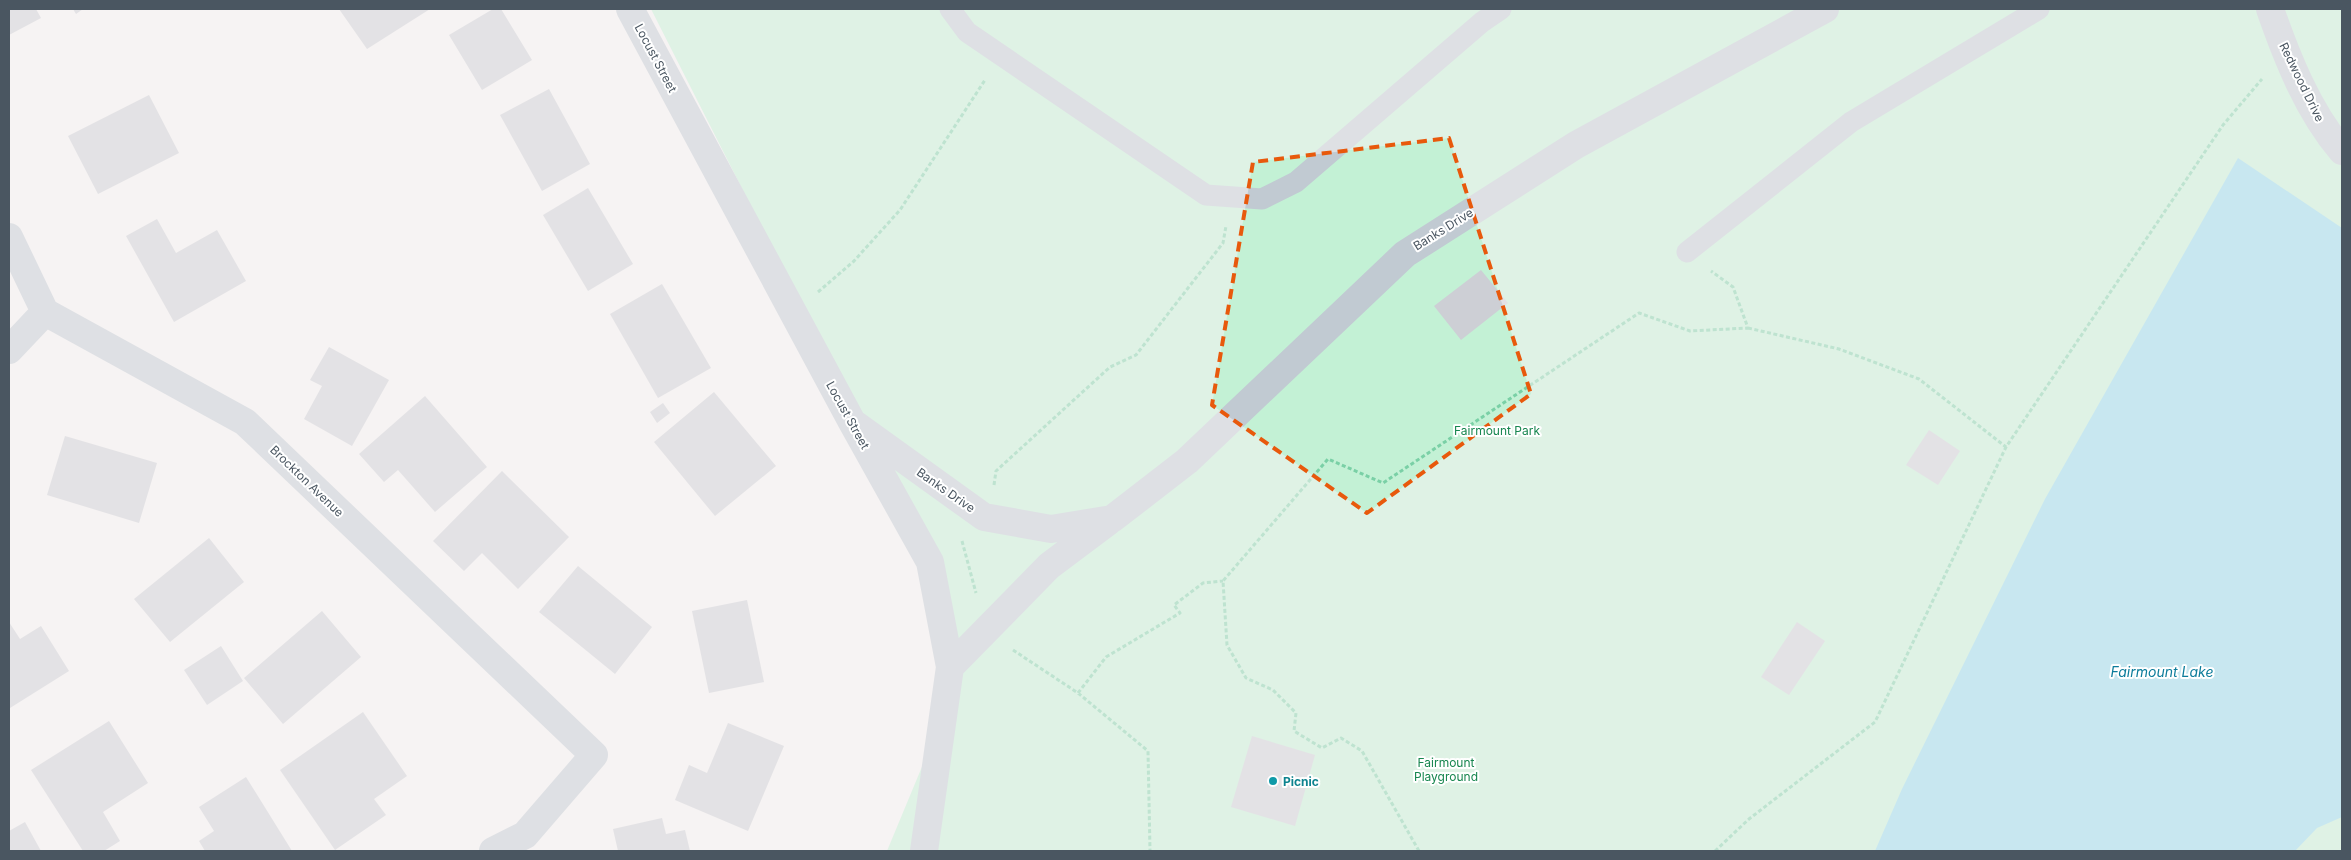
<svg xmlns="http://www.w3.org/2000/svg" width="2351" height="860" font-family="Inter,sans-serif">
<style>
.green{fill:#c3f1d5}
.water{fill:#90daee}
.building{fill:#cdcfd5}
.lines{fill:none;stroke-linecap:round;stroke-linejoin:round}
.path{stroke:#7ad0a6;stroke-width:3;stroke-dasharray:4 2.5;stroke-linecap:butt}
.lane{stroke:#c1cad2;stroke-width:21}
.street{stroke:#c1cad2;stroke-width:28}
.marked{fill:none;stroke:#e8590c;stroke-width:4;stroke-dasharray:10 6;stroke-linejoin:round}
.culture-dot{fill:#0f9aa8;stroke:#fff;stroke-width:2}
.labels{text-anchor:middle;dominant-baseline:central;stroke-width:4;stroke-linejoin:round;paint-order:stroke}
.street-label{font-size:12px;fill:#4a5661;stroke:#fff}
.park-label{font-size:12px;fill:#17864f;stroke:#fff}
.culture-label{font-size:12px;font-weight:bold;fill:#0d838f;stroke:#fff;text-anchor:start}
.water-label{font-size:14px;font-style:italic;fill:#0c7c9b;stroke:#fff}
</style>
<rect width="100%" height="100%" fill="#f5f3f3"/>
<path class="green" d="M651,9H2342V851H887L946,709L939,613L869,439Z"/>
<path class="water" d="M2238,158L2342,228V817L2317,828L2295,851H1875L1902,789L2045,499Z"/>
<path class="building" d="M9,9H36L41,18L9,35Z
M73,9H83L76,14Z
M339,9H430L367,49Z
M493,9H501L532,60L482,90L449,35Z
M549,89L590,164L542,191L500,115Z
M149,95L179,153L98,194L68,136Z
M588,188L633,264L588,291L543,215Z
M157,219L176,253L217,230L246,281L174,322L126,236Z
M1481,270L1508,303L1461,340L1434,306Z
M662,284L711,368L658,398L610,314Z
M329,347L389,380L352,446L304,419L322,386L310,380Z
M714,392L776,466L715,516L654,442Z
M425,396L487,467L435,512L398,470L384,482L359,454Z
M663,403L670,413L657,423L650,412Z
M1929,430L1960,451L1938,485L1906,465Z
M65,436L157,463L139,523L47,495Z
M502,471L569,537L518,589L482,553L464,571L433,541Z
M209,538L244,582L170,642L134,599Z
M578,566L652,627L615,674L539,612Z
M747,600L764,682L709,693L692,611Z
M322,611L361,657L283,724L244,678Z
M9,622L20,639L41,626L69,671L10,708Z
M1797,622L1825,641L1789,695L1761,677Z
M221,646L243,681L207,705L184,670Z
M363,712L407,776L374,799L386,815L335,850L280,770Z
M109,721L148,783L103,812L120,841L104,851H83L31,770Z
M728,723L784,746L748,831L675,800L689,765L707,773Z
M1252,736L1315,755L1295,826L1231,807Z
M246,777L292,851H205L199,841L214,831L199,807Z
M662,818L666,834L685,830L690,851H618L613,829Z
M25,822L41,851H9V831Z"/>
<g class="lines">
<path class="path" d="M818,292L854,261L900,210L985,80
M1748,328L1839,349L1919,379L2006,447
M994,485L996,471L1110,367L1136,355L1223,243L1226,226
M962,541L976,593
M1013,650L1078,693L1148,751L1150,851
M1078,693L1106,657L1180,613L1174,605L1203,583L1223,581
M1419,851L1362,751L1341,738L1322,748L1294,731L1296,713L1273,690L1246,678L1227,645L1223,581L1328,459L1383,483L1639,313L1690,331L1748,328L1733,287L1711,271
M1715,851L1749,819L1875,722L2006,447L2223,125L2262,79"/>
<path class="lane" d="M950,9L967,32L1206,195L1262,199L1296,182L1482,22L1501,9
M1687,252L1851,122L2039,9"/>
<path class="street" d="M630,9L852,422L930,562L950,667L924,851
M2270,9C2287,58 2308,111 2342,151
M9,237L45,312L245,422L594,755L525,835L493,851
M9,350L45,312
M852,422L984,517L1051,529L1112,519L1187,461L1405,254L1576,145L1825,9
M950,667L1049,566L1109,521"/>
</g>
<path d="M0 0H2351V860H0ZM1449,138L1531,394L1367,513L1212,405L1253,162Z" fill="#f5f3f3" fill-opacity=".55" fill-rule="evenodd"/>
<path class="marked" d="M1449,138L1531,394L1367,513L1212,405L1253,162Z"/>
<circle class="culture-dot" cx="1273" cy="781" r="5"/>
<g class="labels">
<g class="street-label">
<text transform="translate(656 58) rotate(62)">Locust Street</text>
<text transform="translate(2302 82) rotate(64)">Redwood Drive</text>
<text transform="translate(1443 229) rotate(-32)">Banks Drive</text>
<text transform="translate(848 415) rotate(61)">Locust Street</text>
<text transform="translate(307 481) rotate(44)">Brockton Avenue</text>
<text transform="translate(946 490) rotate(35)">Banks Drive</text>
</g>
<g class="park-label">
<text x="1497" y="430">Fairmount Park</text>
<text x="1446" y="762">Fairmount<tspan x="1446" dy="14">Playground</tspan></text>
</g>
<g class="culture-label">
<text x="1283" y="781">Picnic</text>
</g>
<g class="water-label">
<text x="2162" y="671">Fairmount Lake</text>
</g>
</g>
<rect width="2351" height="860" fill="none" stroke="#4a5661" stroke-width="20"/>
</svg>
